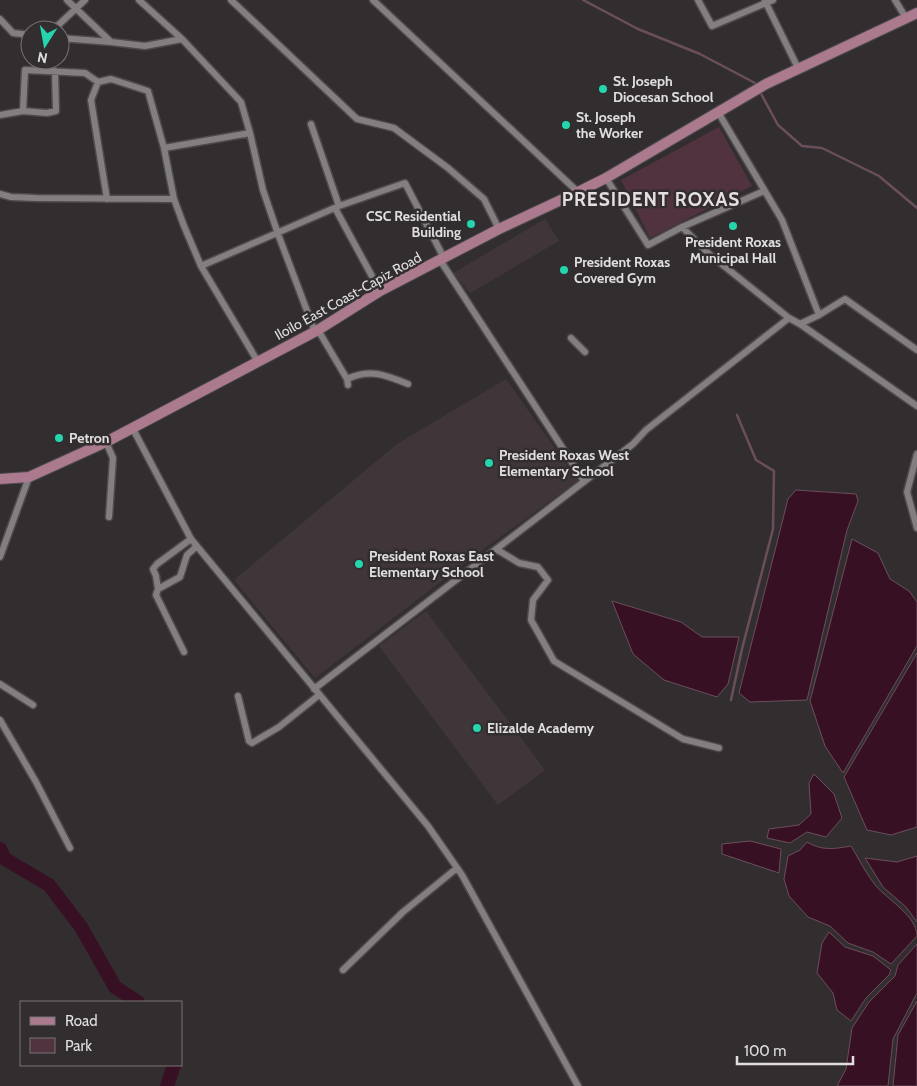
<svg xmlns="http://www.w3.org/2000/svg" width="917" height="1086" font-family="Cabin,sans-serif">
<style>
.built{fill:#403639}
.green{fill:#51323f}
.water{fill:#381023;stroke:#6b4e5b}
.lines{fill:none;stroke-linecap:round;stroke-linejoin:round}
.stream{stroke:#6b4e5b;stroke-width:2.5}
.river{stroke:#381023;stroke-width:14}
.minor-casing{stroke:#4e4a4c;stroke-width:9}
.primary-casing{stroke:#4e4a4c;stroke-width:12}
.minor{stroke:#837f80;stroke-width:6}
.primary{stroke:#ab7a8f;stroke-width:10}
.poi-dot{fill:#24d5ae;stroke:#322e30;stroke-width:2}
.labels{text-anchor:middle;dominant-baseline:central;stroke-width:5;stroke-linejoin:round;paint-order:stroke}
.poi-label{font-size:14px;font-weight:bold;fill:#e1dedf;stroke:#322e30;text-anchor:start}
.street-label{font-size:14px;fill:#e1dedf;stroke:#322e30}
.district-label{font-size:19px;font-weight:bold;letter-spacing:1px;fill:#e3dee0;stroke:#322e30}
</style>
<rect width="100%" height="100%" fill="#322e30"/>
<path class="built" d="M545,219L559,241L470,293L453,273Z
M506,379L578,481L485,548L315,678L234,580L397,444Z
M426,611L545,770L498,805L379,646Z"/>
<path class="green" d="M719,127L752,186L650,238L621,180Z"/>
<path class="water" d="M796,490L856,494L858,501L847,530L807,700L750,702L739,693L788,499Z
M852,539L878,553L890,579L909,591L917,602V646L843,773L825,746L810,701Z
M612,601L681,622L702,637H739L728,684L717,697L664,680L633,654Z
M917,653V827L891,835L867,830L844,777Z
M814,774L834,794L842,818L826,837L807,832L790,843L767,838L769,829L799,825L811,814L809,783Z
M750,841L781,849L779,873L722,854V844Z
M807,842C822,851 834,849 851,846C859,859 866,874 876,886C888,900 917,916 917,936L891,964L873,952L848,943L830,926L808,917L789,896L784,879L788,856L800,850Z
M917,856V922L906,907L883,887L865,858L897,862Z
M829,932L845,947L873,956L891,970L889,975L866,998L851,1021L837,1010L833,993L817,973L822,943Z
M917,944V993L893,1039L888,1086H837L846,1069L852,1028L869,1002L895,976L898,965Z
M917,1001V1086H893L898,1035Z"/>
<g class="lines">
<path class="stream" d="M583,0L638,29L700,54L755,83L756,85
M759,90L778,125L802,146L822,148L879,176L917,208
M731,700L742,649L773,529L774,471L756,460L737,415"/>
<path class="river" d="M0,849L5,859L49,885L81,927L115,987L138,1002
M167,1086L174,1065"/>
<defs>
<path id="minor" d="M67,0L111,42L145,46L182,39
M139,0L182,39L241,102L250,133L263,190L278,234L315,332
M231,0L357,119L394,128L448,168L484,199L499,229
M373,0L578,192
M698,0L712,26L773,0
M895,0L906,18
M765,1L798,68
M0,19L13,33L30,35
M53,30L85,0
M60,38L111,42
M98,82L91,100L107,199
M23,111L25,70L85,73L98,82L111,79L148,91L164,148L174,199L184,226L201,266L258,362
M718,112L782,220L819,315
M0,115L23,111L47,113L56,111L55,71
M311,124L339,206
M164,148L250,133
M606,178L648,245L682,227L764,191
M0,194L11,197L36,198L174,199
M335,208L380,291
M682,227L709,254L789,318L800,324L917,406
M440,260L584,481
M201,266L339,206L405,183L444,258
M800,324L819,315L845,299L917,350
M318,330L347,379L348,385
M571,338L585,352
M347,379C370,368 386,375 408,384
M133,429L191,539L428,826L462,875L578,1086
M106,442L113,458L109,517
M917,454L907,492L917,528
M191,539L157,564L153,569L156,576L158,589L180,577L187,555L197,546
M496,549L519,563L538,567L548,580L533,600L531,620L554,661L683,739L719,748
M0,557L29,477
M158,589L156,595L184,652
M0,684L33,705
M314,689L633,444L646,430L789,318
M238,696L249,741L252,743L279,727L319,695
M0,720L36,782L70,848
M343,970L403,912L457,868"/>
<path id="primary" d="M0,479L29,477L106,442L318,330L380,291L499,229L578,192L606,178L766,84L917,13"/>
</defs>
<use href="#minor" class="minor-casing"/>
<use href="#primary" class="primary-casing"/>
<use href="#minor" class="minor"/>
<use href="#primary" class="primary"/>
</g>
<g class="poi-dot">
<circle cx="603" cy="89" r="5"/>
<circle cx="566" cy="125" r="5"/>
<circle cx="471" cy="224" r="5"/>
<circle cx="733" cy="226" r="5"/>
<circle cx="564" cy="270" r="5"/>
<circle cx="59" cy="438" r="5"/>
<circle cx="489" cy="463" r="5"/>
<circle cx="359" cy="564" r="5"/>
<circle cx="477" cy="728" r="5"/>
</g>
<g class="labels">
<g class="poi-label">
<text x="613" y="81">St. Joseph<tspan x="613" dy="16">Diocesan School</tspan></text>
<text x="576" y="117">St. Joseph<tspan x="576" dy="16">the Worker</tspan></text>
<text x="461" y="216" text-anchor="end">CSC Residential<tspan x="461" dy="16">Building</tspan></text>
<text x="733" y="242" text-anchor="middle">President Roxas<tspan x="733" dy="16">Municipal Hall</tspan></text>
<text x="574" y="262">President Roxas<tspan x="574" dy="16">Covered Gym</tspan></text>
<text x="69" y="438">Petron</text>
<text x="499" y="455">President Roxas West<tspan x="499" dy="16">Elementary School</tspan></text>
<text x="369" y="556">President Roxas East<tspan x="369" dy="16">Elementary School</tspan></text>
<text x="487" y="728">Elizalde Academy</text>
</g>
<g class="street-label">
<text transform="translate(348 296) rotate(-29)">Iloilo East Coast-Capiz Road</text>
</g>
<g class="district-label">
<text x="651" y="199">PRESIDENT ROXAS</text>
</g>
</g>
<rect x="20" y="1001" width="162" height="65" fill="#322e30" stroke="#787476"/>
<rect x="30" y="1017" width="25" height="8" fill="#ab7a8f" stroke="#787476"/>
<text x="65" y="1026" font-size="15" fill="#e1dedf">Road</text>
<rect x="30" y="1038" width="25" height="15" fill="#51323f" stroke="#787476"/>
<text x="65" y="1051" font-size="15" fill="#e1dedf">Park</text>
<g transform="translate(45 45) rotate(191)"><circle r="24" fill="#322e30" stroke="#787476"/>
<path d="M0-4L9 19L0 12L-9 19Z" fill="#24d5ae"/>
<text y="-8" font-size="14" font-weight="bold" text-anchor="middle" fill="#e1dedf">N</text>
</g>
<path d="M737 1056v8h116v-8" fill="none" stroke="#e1dedf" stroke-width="2.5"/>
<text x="744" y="1056" font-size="15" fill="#e1dedf" stroke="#322e30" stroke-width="4" paint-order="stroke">100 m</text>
</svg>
